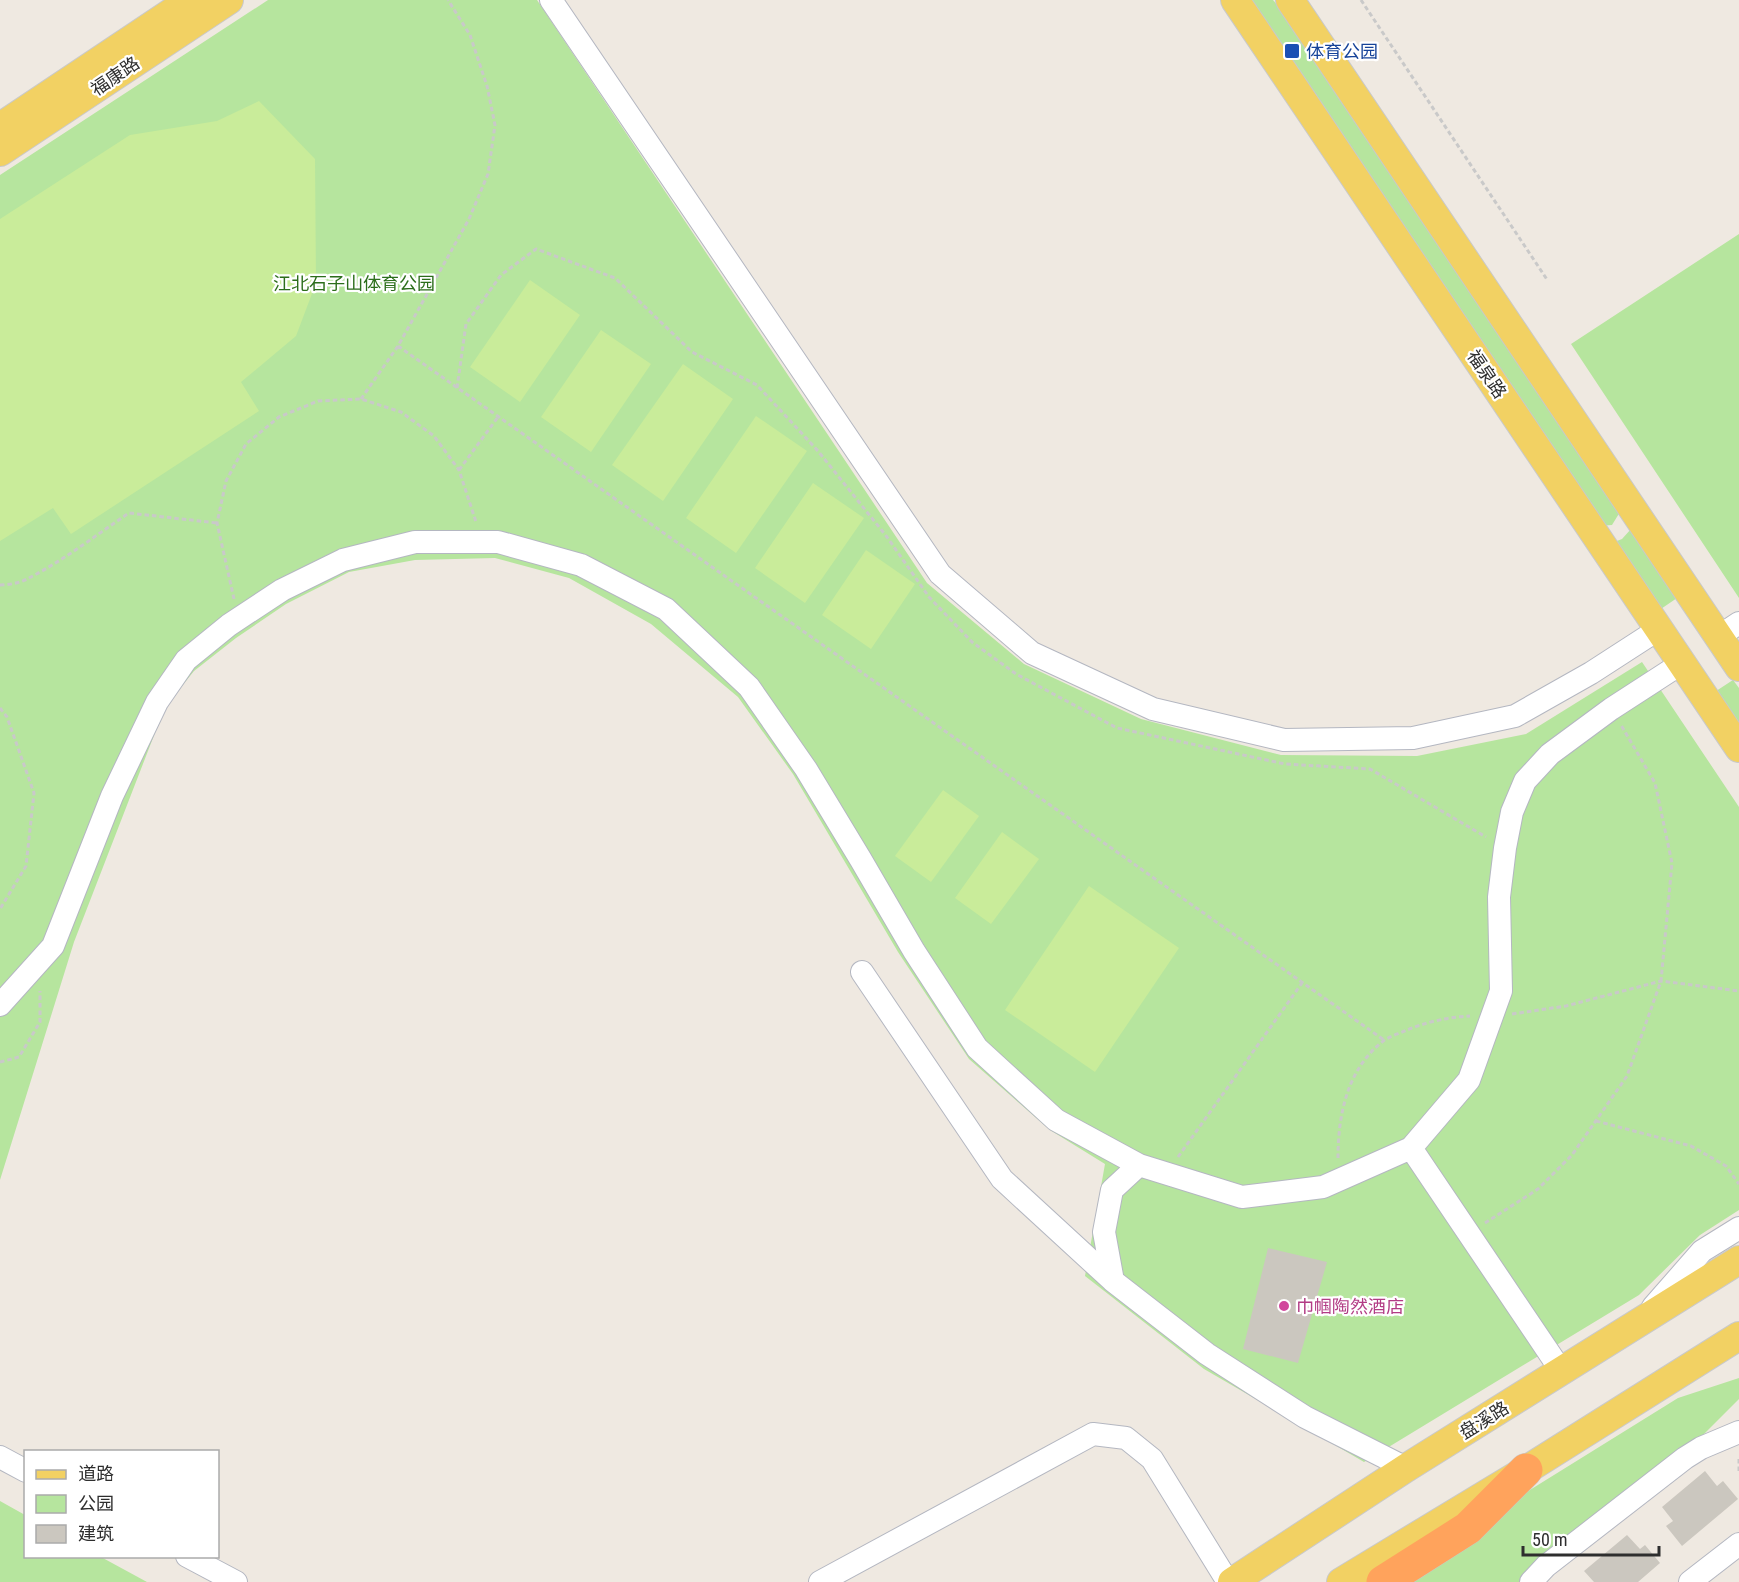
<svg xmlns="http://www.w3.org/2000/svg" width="1739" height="1582" font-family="'Roboto Condensed','Noto Sans SC',sans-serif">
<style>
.green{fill:#b6e59e}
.pitch{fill:#c9ec9a}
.building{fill:#cbc7bf}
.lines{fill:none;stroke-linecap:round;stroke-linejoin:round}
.minor-casing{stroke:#b4b7c1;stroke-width:24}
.major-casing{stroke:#c9c9c9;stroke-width:30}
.highway-casing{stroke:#c9c9c9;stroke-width:34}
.path{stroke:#c9c9c9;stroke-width:3;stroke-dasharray:4.5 3;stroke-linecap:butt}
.minor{stroke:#fff;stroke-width:22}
.major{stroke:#f2d163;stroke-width:28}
.highway{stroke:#ffa35c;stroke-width:33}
.transit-dot{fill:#1a4fb4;stroke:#fff;stroke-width:2}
.hotel-dot{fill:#d1479c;stroke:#fff;stroke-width:2}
.labels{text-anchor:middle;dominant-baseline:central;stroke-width:4.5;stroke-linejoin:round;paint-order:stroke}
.transit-label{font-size:18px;fill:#164399;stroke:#fff;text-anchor:start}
.street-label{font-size:18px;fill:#2e2e2e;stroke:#fff}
.park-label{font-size:18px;fill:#2c6e1b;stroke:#fff}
.hotel-label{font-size:18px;fill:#b23c85;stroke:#fff;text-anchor:start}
</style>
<rect width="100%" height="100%" fill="#efe9e1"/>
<path class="green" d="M268,0H537L927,583L1024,664L1141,719L1281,755L1417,756L1526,734L1642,662L1739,807V1210L1700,1235L1639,1295L1364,1462L1204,1369L1085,1276L1105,1164L1050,1130L969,1059L898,952L793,774L738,697L651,624L569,578L495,558L415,560L349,572L286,604L236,638L194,671L165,707L74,942L0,1180V175Z
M1242,0H1273L1280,8L1620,512L1612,525L1597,526Z
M1739,234V598L1571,344Z
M1631,529L1677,598L1655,613L1609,544L1622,539Z
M1733,680L1739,688V738L1710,695Z
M1739,1378V1399L1698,1440L1542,1559L1519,1582H1407L1525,1493L1678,1398Z
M0,1501L25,1515L26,1556L101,1557L147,1582H0Z"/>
<path class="pitch" d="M259,101L315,159L316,283L296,336L241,382L259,411L71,534L53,508L0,541V219L130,135L217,121Z
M530,280L580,315L520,402L470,367Z
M601,330L651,364L591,452L541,417Z
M683,364L733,399L663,501L612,465Z
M756,416L807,451L736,553L686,518Z
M813,483L864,518L805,603L755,568Z
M866,550L915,584L871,649L822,615Z
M943,790L979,816L931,882L895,856Z
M1002,832L1039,859L991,924L955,898Z
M1089,886L1179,948L1095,1072L1005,1010Z"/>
<path class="building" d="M1268,1248L1327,1262L1298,1363L1243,1349Z
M1705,1471L1717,1486L1723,1481L1738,1499L1682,1546L1666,1526L1673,1521L1662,1507Z
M1627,1535L1640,1549L1645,1545L1660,1563L1638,1582H1594L1584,1571Z"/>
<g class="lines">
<defs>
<path id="minor" d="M551,0L940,574L1032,653L1153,709L1284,740L1413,738L1515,716L1591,673L1659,629
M1718,637L1739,623
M862,972L1002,1179L1113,1281L1207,1354L1305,1417L1406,1468
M0,1005L53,946L112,796L157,702L186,660L229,625L282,590L343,560L415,542H498L581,565L666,609L749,687L806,769L861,860L914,951L977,1048L1056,1120L1139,1165L1242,1197L1323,1187L1411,1148L1469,1080L1501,991L1499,897L1505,848L1512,812L1525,781L1550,754L1611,709L1682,663
M1411,1148L1562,1372
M1113,1281L1104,1232L1112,1190L1139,1165
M1653,1307L1702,1251L1739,1228
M0,1457L26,1471
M187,1556L236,1582
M820,1582L1093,1434L1126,1438L1152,1459L1228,1582
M1531,1582L1546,1566L1685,1458L1701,1448L1739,1432
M1690,1582L1739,1544"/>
<path id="major" d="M1235,0L1739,748
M1290,0L1739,667
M0,127L190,0
M0,152L229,0
M1232,1582L1406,1468L1739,1260
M1341,1582L1526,1470L1739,1336"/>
<path id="highway" d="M1383,1582L1468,1528L1526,1470"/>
</defs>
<use href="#minor" class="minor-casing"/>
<use href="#major" class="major-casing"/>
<use href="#highway" class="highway-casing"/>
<path class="path" d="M1361,0L1548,281
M398,346L1384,1040
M457,388L466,324L501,275L536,249L615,278L692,352L757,385L818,451L887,537L929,597L972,642L1016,674L1117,728L1285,764L1370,769L1486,837
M361,399L398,346L469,219L488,174L495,125L487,86L470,35L448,0
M459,470L498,417
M0,585C9,585 19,583 27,579C63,561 96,535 129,513L217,523
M234,599L217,523L226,481L246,444L279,417L318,401L361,399L401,412L434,436L459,470L476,522
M0,708L7,717L34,793L26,866L0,909
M1512,1014L1566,1006L1661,981L1739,991
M0,1062L19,1057L40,1022V991
M1596,1121L1691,1146L1726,1166L1739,1184
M1178,1157L1302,983
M1338,1158C1338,1115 1347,1070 1382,1042C1389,1036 1399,1034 1407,1030C1426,1022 1449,1017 1470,1016
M1485,1223L1538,1189L1572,1155L1627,1076L1661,981L1672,863L1655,783L1621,725
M1739,1459V1471"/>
<use href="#minor" class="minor"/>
<use href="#major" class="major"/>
<use href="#highway" class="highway"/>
</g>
<rect class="transit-dot" x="1284" y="43" width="16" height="16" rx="3"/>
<circle class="hotel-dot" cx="1284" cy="1306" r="6"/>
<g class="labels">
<g class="transit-label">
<text x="1306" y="51">体育公园</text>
</g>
<g class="street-label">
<text transform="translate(115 76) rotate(-34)">福康路</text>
<text transform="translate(1487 374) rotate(56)">福泉路</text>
<text transform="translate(1484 1420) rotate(-32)">盘溪路</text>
</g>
<g class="park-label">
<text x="354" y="283">江北石子山体育公园</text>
</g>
<g class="hotel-label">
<text x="1296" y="1306">巾帼陶然酒店</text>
</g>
</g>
<rect x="24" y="1450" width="195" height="108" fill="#ffffff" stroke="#ababab" stroke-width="1.5"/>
<rect x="36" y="1470" width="30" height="9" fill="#f2d163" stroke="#ababab" stroke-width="1.5"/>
<text x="78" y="1480" font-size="18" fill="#2e2e2e">道路</text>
<rect x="36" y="1495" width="30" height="18" fill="#b6e59e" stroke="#ababab" stroke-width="1.5"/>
<text x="78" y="1510" font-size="18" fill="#2e2e2e">公园</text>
<rect x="36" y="1525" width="30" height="18" fill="#cbc7bf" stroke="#ababab" stroke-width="1.5"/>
<text x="78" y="1540" font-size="18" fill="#2e2e2e">建筑</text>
<path d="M1523 1546v9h136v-9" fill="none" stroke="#2e2e2e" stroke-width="3"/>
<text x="1532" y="1546" font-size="18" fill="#2e2e2e" stroke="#ffffff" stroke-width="4.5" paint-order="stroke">50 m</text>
</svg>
